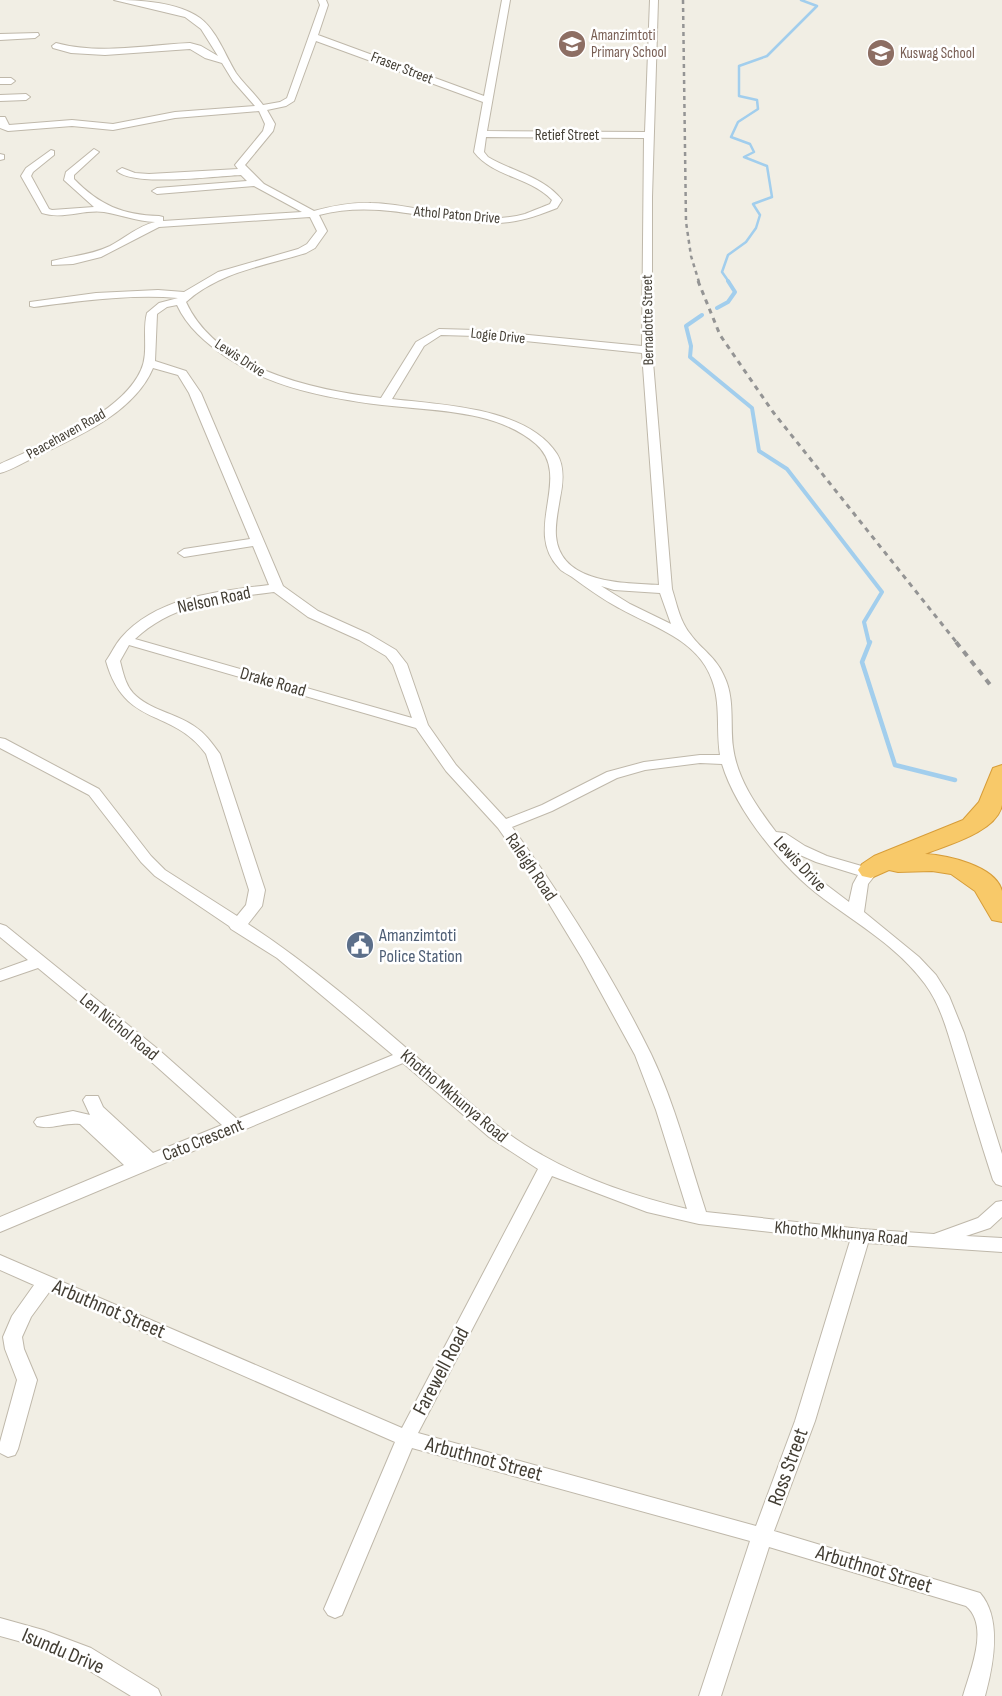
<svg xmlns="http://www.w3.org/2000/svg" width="1002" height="1696" font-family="'Sofia Sans Condensed',sans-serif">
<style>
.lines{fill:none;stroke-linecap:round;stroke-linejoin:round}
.stream-far2{stroke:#a2ceed;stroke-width:2.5}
.stream-far1{stroke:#a2ceed;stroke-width:4}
.stream{stroke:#a2ceed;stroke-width:4.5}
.street-casing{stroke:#bfb8aa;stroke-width:2}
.highway-casing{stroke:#d79d39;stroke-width:2}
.street{fill:#fff;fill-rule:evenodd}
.highway{fill:#f8c969;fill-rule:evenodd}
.rail-far2{stroke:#949494;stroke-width:2.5;stroke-dasharray:4 4;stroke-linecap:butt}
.rail-far1{stroke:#949494;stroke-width:3;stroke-dasharray:5 5;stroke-linecap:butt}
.rail{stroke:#949494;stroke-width:4;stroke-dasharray:6 6;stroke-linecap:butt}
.labels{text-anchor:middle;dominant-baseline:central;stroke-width:5;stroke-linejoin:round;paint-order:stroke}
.far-education-label{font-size:15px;fill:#785e54;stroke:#fff;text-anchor:start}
.far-street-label{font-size:15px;fill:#433e34;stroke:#fff}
.street-label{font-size:18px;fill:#433e34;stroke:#fff}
.service-label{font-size:18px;fill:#4e5e75;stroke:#fff;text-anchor:start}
.near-street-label{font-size:21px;fill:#433e34;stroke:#fff}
</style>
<rect width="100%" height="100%" fill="#f1eee4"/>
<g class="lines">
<path class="stream-far2" d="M729,282L722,272L728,255L746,242L756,228L760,215L753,204L772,197L767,166L744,157L754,152L750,144L731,137L738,122L758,109L757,100L739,96V66L767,56L817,6L801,0"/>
<path class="stream-far1" d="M717,308L728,302L735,292L728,281
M702,315L686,326L691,346L690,357L752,408L759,451L787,469L882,592L864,622L869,643"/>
<path class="stream" d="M870,642L862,662L895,765L955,780"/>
<defs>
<path id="street" d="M114,0C140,0 178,2 200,18C217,31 225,55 236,73C244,84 255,94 263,105L280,102L287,98L320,5L318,0H326L328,5L318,35L484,96L502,0H510L487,131L645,132L650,0H658L652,197V350L672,589C677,605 680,622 691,635C701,649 716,657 724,676C735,698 730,724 733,747C737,779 757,807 776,832L785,833L805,846L827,856L865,867H876L879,870L868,884L864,912L919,957L936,975L949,996L964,1033L1002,1154V1186L996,1184L993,1180C979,1138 967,1095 954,1053C947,1030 940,1004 925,984C898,947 859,925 824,899C784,870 736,811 722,764L700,763L645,770L617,778L552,811L512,827C564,899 612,975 651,1054C675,1104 689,1160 706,1212L861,1229L934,1234L978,1218L996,1202L1002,1201V1217L990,1228L966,1236L1002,1238V1252L868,1243L815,1421L774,1531L980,1593C1002,1618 994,1663 985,1696H963C970,1671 990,1626 966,1606L769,1547L721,1696H699L750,1541L412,1448L342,1615L335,1618L328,1615L324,1609L395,1442L50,1291L31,1317L22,1337L24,1349L37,1380L18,1449L15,1455L8,1457L0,1453V1442L17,1380L5,1349L3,1337L12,1316L34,1285L0,1270V1255L402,1428L538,1169L489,1137L403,1063L0,1232V1217L124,1165L80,1124C65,1122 51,1130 37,1126L34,1122L37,1118L73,1111L90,1115L83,1100L86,1096H98L103,1107L153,1153L222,1125L147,1058L38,968L0,981V970L28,960L0,937V924L6,926L159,1050L237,1119L393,1055L277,958L231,929L229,926L155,876L141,862L89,795L0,748V738L5,739L99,789L151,856L165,870L237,916L246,905L249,890L206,754C172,707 125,729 106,661C111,654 115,645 121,638C156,597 219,591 269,585L253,546L184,557L178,553L184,549L250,539L189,393L178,375L153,368C134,413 77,437 35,457C24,462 12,470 0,473V464C43,444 121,415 141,370C149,353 142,331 147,313L159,303L178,298C130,294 82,301 34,307L30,306V302L96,293L158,290L184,292L218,272L298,249L307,244L317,231L310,217L159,227L101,257L73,264L52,265V261C72,256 91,255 110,246C125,238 138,226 155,222C136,221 122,215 104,212C84,209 62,220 42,213L21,176L26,168L51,150L54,151V155L33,172L31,176L49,209L52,210L94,207L64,180L66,172L94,149L99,152L74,175V179C99,205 123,215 159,216L163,217V221L302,212L254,186L157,194L152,191L157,188L247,181L241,175C216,176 134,187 117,171L122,168L135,173L149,174L238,169L235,165L263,131L265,124L259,111L175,118L113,130L72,126L8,131L0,128V117H5L9,125L72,120L113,124L175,112L255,106L233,81L222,63L205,58L190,49L105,55L71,53L53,48L52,46L56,43C101,55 144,45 190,43L201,46L218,56L201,29L185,17ZM316,41L483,102L474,152C493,177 530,177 552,200L550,204C542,207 533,211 525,214C475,228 421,204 371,203C351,202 333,206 314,211L264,184L245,165L273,131L275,124L267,110L286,106L294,101ZM486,137L644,138L642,346L476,330L439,329L416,342L381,398C314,390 217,370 186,302C219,272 264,266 306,253L315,248L327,231L319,215C380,199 434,223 494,223C517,223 537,216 557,208L562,200C543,176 513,172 488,157L484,152ZM177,305C187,327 206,343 226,357C272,388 328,398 382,405C431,411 496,409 536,444C573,477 522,530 559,568C562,572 568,574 572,577C587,588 602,599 619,608C652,627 698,639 712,680C721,704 716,730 720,755H700L644,762L607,772L542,805L506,819L456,765L428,725L407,664L396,650L369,634L318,611L283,586L201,393L186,371L155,361L157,314L167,307ZM441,335L476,336L642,353L659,585C624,583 560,584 556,536C555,524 558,511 560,498C563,484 565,467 557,454C527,407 441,405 392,399L424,346ZM601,586L614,590L660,593L671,624L630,604ZM274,592L308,617L359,640L386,656L393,665L412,718L135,639C173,603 225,598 274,592ZM129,645L416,728L446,771L498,828L534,879L582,958L635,1055L656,1110L687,1209C637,1197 586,1180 542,1155C502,1134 469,1101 434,1072C374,1020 314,967 248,924L262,906L265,890L220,754C212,743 205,733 194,726C175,713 149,710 133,693C125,684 123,672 120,661ZM791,851L816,862L858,875L853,884L849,902L816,877ZM552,1176L647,1212L699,1224L850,1241L795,1421L756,1526L418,1433Z
M38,33L39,35L35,38L0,40V34Z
M0,78H11L15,81L11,84H0Z
M0,95L26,94L30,97L26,100L0,101Z
M0,154L4,155V159L0,160Z
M0,1618L43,1630L91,1648L158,1689L161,1696H131L75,1662L40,1647L0,1636Z"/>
<path id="highway" d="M1002,765C1002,778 1002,793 1002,805C997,832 947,845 925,854C947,855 996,866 1002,891C1002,900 1002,913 1002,922L992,920L975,891L951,874L932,871L898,872L889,870L871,878L862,876L858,870L862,864L874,856L963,820L979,802L993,768Z"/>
</defs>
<use href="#street" class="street-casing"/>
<use href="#highway" class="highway-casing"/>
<use href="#street" class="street"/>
<use href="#highway" class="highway"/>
<path class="rail-far2" d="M683,0L686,222L691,256L699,282"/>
<path class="rail-far1" d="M698,281L720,335L773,412L957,643"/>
<path class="rail" d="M956,642L992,687"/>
</g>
<defs>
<symbol id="school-disc" viewBox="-11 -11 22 22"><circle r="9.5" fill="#8d6e63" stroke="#fff"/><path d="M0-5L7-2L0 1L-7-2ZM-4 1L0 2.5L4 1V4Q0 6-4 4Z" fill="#fff"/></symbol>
<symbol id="civic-disc" viewBox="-11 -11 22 22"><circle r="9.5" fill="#5c6f8a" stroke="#fff"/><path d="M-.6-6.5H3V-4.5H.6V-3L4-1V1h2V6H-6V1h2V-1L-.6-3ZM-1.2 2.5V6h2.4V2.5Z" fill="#fff"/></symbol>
</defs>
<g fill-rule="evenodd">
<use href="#school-disc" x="556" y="28" width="32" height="32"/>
<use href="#school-disc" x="865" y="37" width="32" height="32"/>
<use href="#civic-disc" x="344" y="929" width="32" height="32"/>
</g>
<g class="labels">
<g class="far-education-label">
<text x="591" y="35">Amanzimtoti<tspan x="591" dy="17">Primary School</tspan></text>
<text x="900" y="53">Kuswag School</text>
</g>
<g class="far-street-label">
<text transform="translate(402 68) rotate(21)">Fraser Street</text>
<text x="567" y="135">Retief Street</text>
<text transform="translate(457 215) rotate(5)">Athol Paton Drive</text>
<text transform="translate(648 320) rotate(-91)">Bernadotte Street</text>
<text transform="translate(498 336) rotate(6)">Logie Drive</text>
<text transform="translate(240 358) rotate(33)">Lewis Drive</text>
<text transform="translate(66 434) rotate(-29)">Peacehaven Road</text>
</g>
<g class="street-label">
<text transform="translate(214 600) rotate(-12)">Nelson Road</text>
<text transform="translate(273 682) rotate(16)">Drake Road</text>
<text transform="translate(800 864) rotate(47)">Lewis Drive</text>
<text transform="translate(531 867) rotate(56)">Raleigh Road</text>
<text transform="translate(119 1027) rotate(39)">Len Nichol Road</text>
<text transform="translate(454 1096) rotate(40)">Khotho Mkhunya Road</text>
<text transform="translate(203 1140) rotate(-22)">Cato Crescent</text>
<text transform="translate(841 1233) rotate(5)">Khotho Mkhunya Road</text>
</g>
<g class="service-label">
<text x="379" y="935">Amanzimtoti<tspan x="379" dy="21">Police Station</tspan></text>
</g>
<g class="near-street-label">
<text transform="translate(109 1309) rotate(23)">Arbuthnot Street</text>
<text transform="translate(441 1371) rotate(-62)">Farewell Road</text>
<text transform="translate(484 1459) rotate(15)">Arbuthnot Street</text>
<text transform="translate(788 1467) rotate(-70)">Ross Street</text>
<text transform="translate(874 1569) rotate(17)">Arbuthnot Street</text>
<text transform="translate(63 1651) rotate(23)">Isundu Drive</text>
</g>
</g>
</svg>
